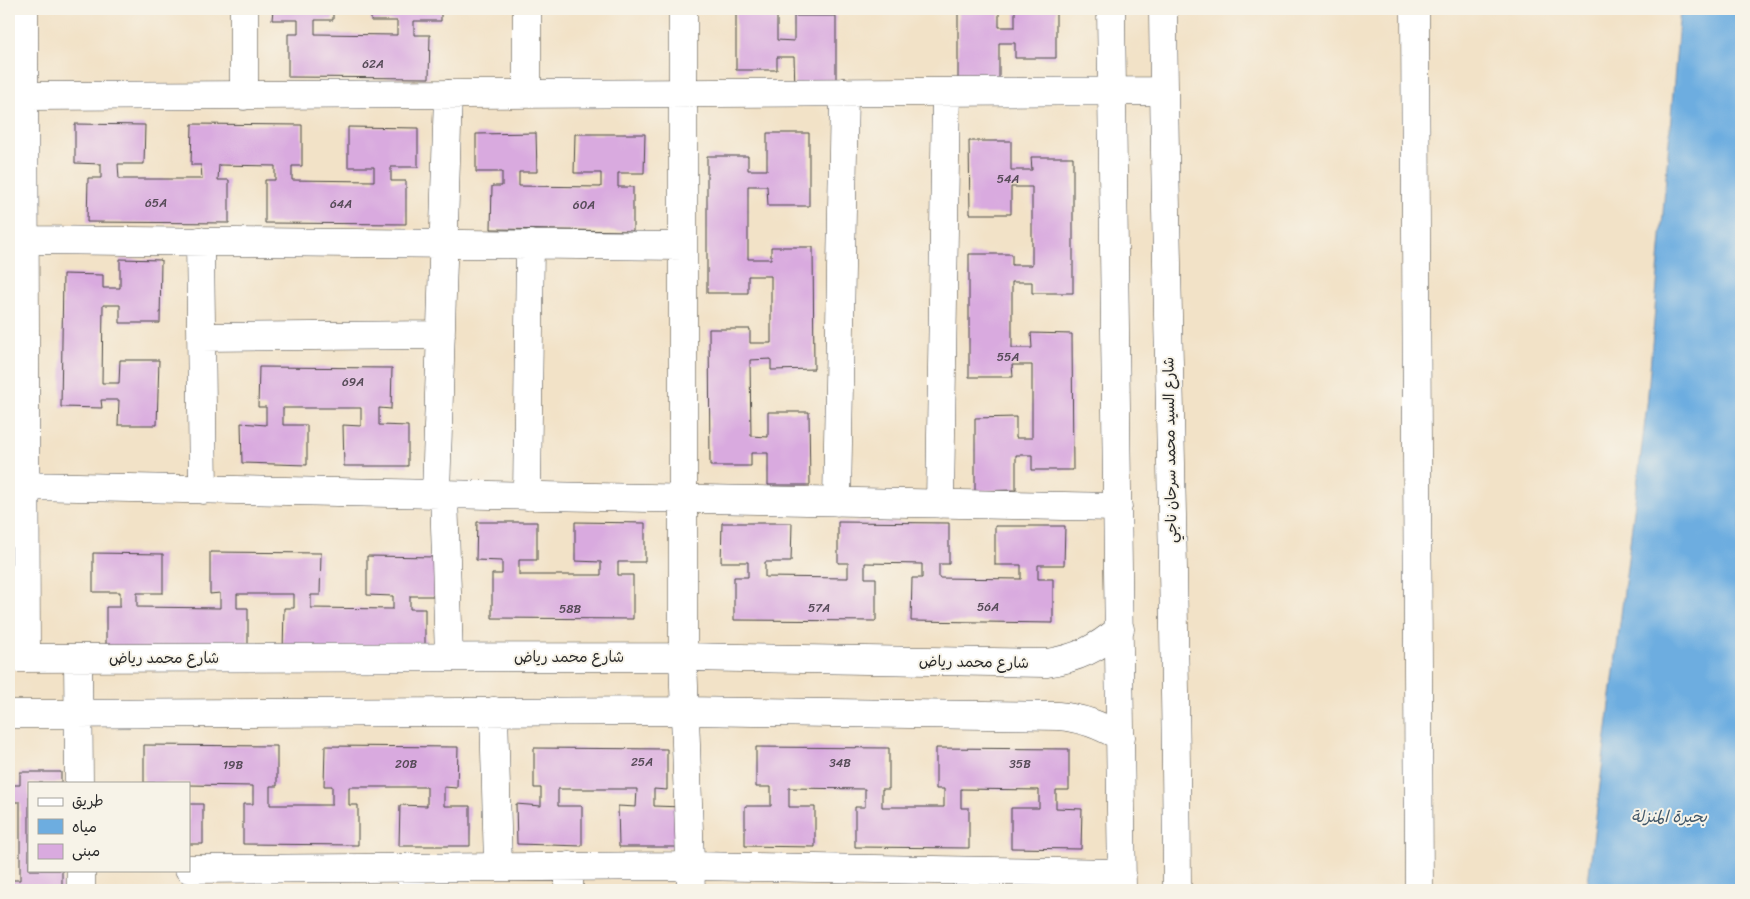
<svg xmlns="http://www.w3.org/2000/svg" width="1750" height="899" font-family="Sriracha,'Playpen Sans Arabic',sans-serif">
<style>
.water{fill:#6dade0;stroke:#4c6c86}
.building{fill:#d9aadf}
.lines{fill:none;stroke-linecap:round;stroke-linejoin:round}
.minor-casing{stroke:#494642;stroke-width:29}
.minor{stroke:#fff;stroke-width:28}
.labels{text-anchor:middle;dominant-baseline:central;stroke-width:4;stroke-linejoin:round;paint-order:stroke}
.number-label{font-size:12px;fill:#564b58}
.street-label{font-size:15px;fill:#2b2b2b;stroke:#f7f3e8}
.water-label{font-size:16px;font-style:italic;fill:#42586a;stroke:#f7f3e8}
</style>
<rect width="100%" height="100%" fill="#f7f3e8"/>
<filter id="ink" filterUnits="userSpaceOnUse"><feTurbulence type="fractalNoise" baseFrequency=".02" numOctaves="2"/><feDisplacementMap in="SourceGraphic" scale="10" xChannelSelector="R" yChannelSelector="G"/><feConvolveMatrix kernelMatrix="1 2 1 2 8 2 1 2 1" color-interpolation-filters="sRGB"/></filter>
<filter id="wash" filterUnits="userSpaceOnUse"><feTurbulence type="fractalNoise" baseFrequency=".0096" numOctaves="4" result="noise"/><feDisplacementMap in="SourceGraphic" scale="20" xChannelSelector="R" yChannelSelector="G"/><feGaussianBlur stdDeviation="1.12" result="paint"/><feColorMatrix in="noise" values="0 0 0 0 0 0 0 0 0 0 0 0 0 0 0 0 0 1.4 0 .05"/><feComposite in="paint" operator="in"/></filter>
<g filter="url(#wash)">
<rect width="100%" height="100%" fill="#f2e2c7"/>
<path class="water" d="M1680,9H1741V890H1587L1647,405Z"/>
<g id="blocks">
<path class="building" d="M273,9H333V20H315V34L397,35V21H371V9H441V21H414V35H430L429,78L288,77V34H298V20H272Z
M736,9H777V40L794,41V16H836V89H795L794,57H777V70H736Z
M958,9H999V27H1015V9H1056V58H1015V43H999V79H958Z
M75,124L145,125L144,164H118L119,179H202L201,165H191L192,124L302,125V166H292V180L374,181V167H348V127L418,128V167H391V181H406V224L265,223V180H275V166L219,165L218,180H229V223L87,222L88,178H101V164L75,163Z
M536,133L537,172H519V186L601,187V173H574L575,134H645L644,173H618V187H633V231L491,229L492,186H502V172H476V134Z
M767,133H809V206H768L767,186H748V259H771V247H813L814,369L771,370V359L750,360L751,436L768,437V412H809L810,485H768V453H751V466H710L709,329H750V343H771V276H748V293H707V156H748V170H767Z
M969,141H1011V170H1032L1031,157H1073V293H1032V282H1012V348H1032L1031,333L1072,334L1073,470H1032V455H1016V490L975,491V418L1016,417V438H1032V365H1012L1013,377H969V254H1012V265H1032V187H1011V214H970Z
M120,259L161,260L160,323H120V305H103L102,383H119L120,360H159L157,425H118L119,400H101L102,408L61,407L63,274L103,275V288H120Z
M259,367L392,368L391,409L379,408V425L408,426V466H344L343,425L361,426V408H283V425H307V465L242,463L241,423L266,425V407H258Z
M477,522H537V560H519V575H601V562L575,561V522L645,523V562H618V575H633V619L492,618V574H502V561L476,560Z
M838,522L949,523V564H939V578L1021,579V565H995V526H1065L1064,565H1038V579H1053V623L911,621L912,578H922V564L865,563V578H876V621L734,620V577H748V562H721L722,523H792L791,562H765V577L848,578V563H838Z
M210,552L321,553L320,595H311V608L393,609V596L367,595V556L437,557L436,596H410V609H425V653L283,652L284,608H294V594H237V608H248V652L106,650V607H120V592H93V553L163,554V593H137V607L220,608V593L210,594Z
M144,745L277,746V786H270V805H332V786H324L325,746L458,747L457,788L444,787V806H470V846H399L400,805L427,806V787H349V805H358V845L243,844V804H253V786L189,785V783H144Z
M756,747L889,748V789H882V807H944V789H936V748L1069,749V790H1056V808L1082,809L1081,849L1011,848V808H1039V790L961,789V808H969V848L855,847V807H865V789L789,788V807H815V847L745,846V806H771V787H756Z
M534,748L667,749V790L654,789V806L683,807V847H619L618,806L636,807L637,789H558V806H582V846L517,844L516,804L541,806V788H534Z
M20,772H61V783H29V870H62V890H9V880H20V802H9V785H20Z
M189,804H203V844H189Z"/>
</g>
</g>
<g filter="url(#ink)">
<use href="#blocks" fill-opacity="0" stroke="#494642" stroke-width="1"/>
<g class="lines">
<defs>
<path id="minor" d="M24,9L26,658
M244,9V96
M527,9V94
M683,9V657L691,890
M1111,9L1122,890
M1163,9C1166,303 1176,596 1177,890
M1415,9L1419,890
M25,96L1164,91
M25,240L683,246
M200,241L203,490
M201,337L441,335
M25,486L1118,507
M436,494L448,94
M444,494L449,657
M527,496L530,244
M837,502L844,92
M940,504L946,92
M9,658L683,657L1047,663C1078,658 1096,649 1120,629
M78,658L79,783
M494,711L498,866
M9,714L685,711L1058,716C1082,718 1100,725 1121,737
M569,866V890
M411,867L412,890
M189,869L690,866L1122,873
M81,870V890"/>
</defs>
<use href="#minor" class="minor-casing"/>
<use href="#minor" class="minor"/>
</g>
</g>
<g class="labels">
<g class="number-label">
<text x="373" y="64">62A</text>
<text x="1008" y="179">54A</text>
<text x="156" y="203">65A</text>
<text x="341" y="204">64A</text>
<text x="584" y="205">60A</text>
<text x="1008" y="357">55A</text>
<text x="353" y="382">69A</text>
<text x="988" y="607">56A</text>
<text x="819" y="608">57A</text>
<text x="570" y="609">58B</text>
<text x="642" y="762">25A</text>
<text x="840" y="763">34B</text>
<text x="406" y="764">20B</text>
<text x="1020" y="764">35B</text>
<text x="233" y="765">19B</text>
</g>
<g class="street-label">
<text transform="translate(1170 450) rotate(-91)">شارع السيد محمد سرحان ناجي</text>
<text x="569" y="657">شارع محمد رياض</text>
<text x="164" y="658">شارع محمد رياض</text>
<text transform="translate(974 662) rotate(1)">شارع محمد رياض</text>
</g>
<g class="water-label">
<text x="1669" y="816">بحيرة المنزلة</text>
</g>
</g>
<rect width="1750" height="899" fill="none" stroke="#f7f3e8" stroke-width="30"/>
<rect x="28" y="782" width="162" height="90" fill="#f7f3e8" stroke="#a5a39c"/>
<rect x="38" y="798" width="25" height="8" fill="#ffffff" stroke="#a5a39c"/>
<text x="72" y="806" font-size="15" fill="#2b2b2b">طريق</text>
<rect x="38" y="819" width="25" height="15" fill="#6dade0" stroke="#a5a39c"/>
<text x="72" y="832" font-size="15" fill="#2b2b2b">مياه</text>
<rect x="38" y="844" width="25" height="15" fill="#d9aadf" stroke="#a5a39c"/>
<text x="72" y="856" font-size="15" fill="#2b2b2b">مبنى</text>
</svg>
